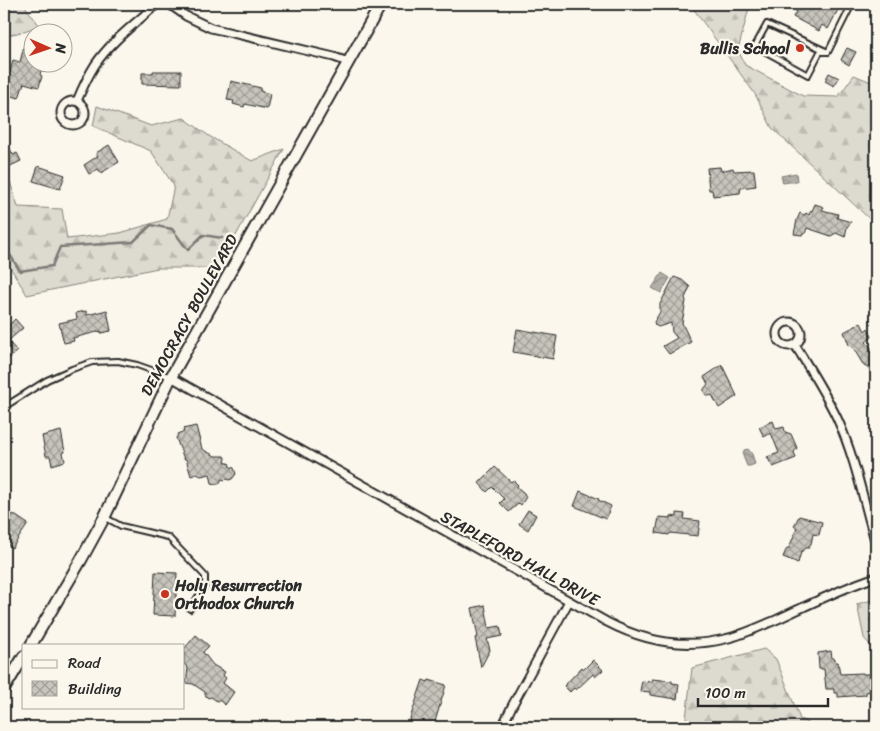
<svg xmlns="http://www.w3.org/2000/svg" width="880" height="731" font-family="Sriracha,sans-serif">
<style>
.forest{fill:url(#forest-firs);stroke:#84827e}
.water{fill:url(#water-waves);stroke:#7b7a75}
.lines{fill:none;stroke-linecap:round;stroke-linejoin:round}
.stream{stroke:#7b7a75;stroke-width:2.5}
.building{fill:url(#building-cross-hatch);stroke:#2b2b2b}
.lane-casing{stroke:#2b2b2b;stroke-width:8}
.street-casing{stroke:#2b2b2b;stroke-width:11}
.secondary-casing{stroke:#2b2b2b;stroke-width:14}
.lane{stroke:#fbf7ec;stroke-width:4}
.street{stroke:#fbf7ec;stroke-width:7}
.secondary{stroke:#fbf7ec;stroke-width:10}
.poi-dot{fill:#c8321e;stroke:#fbf7ec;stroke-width:2}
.labels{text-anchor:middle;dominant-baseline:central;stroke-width:4.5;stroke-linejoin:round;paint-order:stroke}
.poi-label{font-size:16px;font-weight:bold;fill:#2b2b2b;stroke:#fbf7ec;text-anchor:end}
.street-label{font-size:16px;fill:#2b2b2b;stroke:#fbf7ec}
</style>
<defs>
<pattern id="forest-firs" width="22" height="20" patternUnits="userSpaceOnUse" patternTransform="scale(1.25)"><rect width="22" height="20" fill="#dddad0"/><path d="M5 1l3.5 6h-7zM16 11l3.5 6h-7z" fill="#bebbb3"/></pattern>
<pattern id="water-waves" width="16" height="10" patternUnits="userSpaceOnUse" patternTransform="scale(1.25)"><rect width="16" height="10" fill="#b1afa7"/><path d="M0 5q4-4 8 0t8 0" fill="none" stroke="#908f88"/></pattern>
<pattern id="building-cross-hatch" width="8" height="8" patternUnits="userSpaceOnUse" patternTransform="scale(1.25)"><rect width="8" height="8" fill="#c7c4bc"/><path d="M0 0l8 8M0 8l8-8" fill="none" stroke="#a29f99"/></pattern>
</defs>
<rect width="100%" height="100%" fill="#fbf7ec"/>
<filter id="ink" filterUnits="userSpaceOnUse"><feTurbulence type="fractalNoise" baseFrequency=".02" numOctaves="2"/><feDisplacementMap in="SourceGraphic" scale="10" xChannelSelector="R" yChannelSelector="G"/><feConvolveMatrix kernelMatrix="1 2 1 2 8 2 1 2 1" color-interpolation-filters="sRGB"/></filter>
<g filter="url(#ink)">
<path class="forest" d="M4,4H27L26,8L40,26L4,37Z
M690,4H750L738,50L745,65L803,96L838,97L854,75L876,84V225L772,128L755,94Z
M97,106L151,126L184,118L209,136L252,161L284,149L218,268H158L27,295L10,267L4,269V178L8,175L18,207L62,209L67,239L120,233L167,219L174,186L151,151L93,126Z
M876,599V652L864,638L857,604Z
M764,649L776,659L800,719L816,727H684H685L692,668Z"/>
<path class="water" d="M796,173L797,181L783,183L781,176Z
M662,273L670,278L661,293L652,288Z
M748,449L752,454L755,464L750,466H747L743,456L744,450Z"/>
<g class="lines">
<path class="stream" d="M4,251L7,250L20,271L52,266L60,247L133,242L151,225L172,229L188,250L203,235L222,238"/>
</g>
<path class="building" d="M800,4H841L828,29L822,25L819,31L793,17Z
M25,42L32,44V62H43L40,75L42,76L39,87L24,83L19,98L4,94L13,60L20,62Z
M847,48L856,52L849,65L841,60Z
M153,71H181V85L142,84V73H153Z
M829,73L839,78L834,86L825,81Z
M231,81L261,88L260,91L270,94L267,109L245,104L244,107L233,104L234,101L227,100Z
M4,137L13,155L17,153L21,161L4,169Z
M109,145L119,162L101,173L98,169L89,174L84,165L98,156L96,153Z
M38,166L65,175L60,189L33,181Z
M720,167L721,171L733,168L734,171L754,170L756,186L741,188L740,193L713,196L712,190H709L707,168Z
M815,204L824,207L822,210L838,214L837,218L851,222L847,227L845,237L836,233L831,236L807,228L805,234H802V235L794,234L797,220L800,213L804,215L806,213L809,215L811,210L812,211Z
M674,277L682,280L690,287L685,298L686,301L682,323L691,342L669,354L663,346L677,338L672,332L671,323L658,327L655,325L654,322L660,312V304Z
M107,310L111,331L101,333V331L73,338L74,341L64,343L59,323L77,319L76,313L86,311L87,315Z
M15,319L23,328L8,341L17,351L4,363V330Z
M861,323L865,331L868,328L872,337L866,342L876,354V362L868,368L864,366L855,351L849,345L844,332Z
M517,329L557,336L553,359L513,352Z
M722,365L737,396L719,408L712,395L709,396L706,395L704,392V389L708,384L704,377Z
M773,421L776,429L784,427L785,432L791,434L797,448L794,452L796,458L773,467L767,457L779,453L771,433L764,437L759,427Z
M196,426L202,449L215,456H224L226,459L225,462L230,464L229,466L234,468L236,474L232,479L229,480L226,479L225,480L222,479L219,484H216L212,483L210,474L201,476L197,474L191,476L186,459H184L176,438L179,433L184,432L183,429Z
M61,431L65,452L63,453L65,461L52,465L50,456H46L42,436Z
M495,467L511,482L513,480L518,485L517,487L524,493L526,497L521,505L519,503L509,512L500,503L504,499L492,487L487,492L479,483Z
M580,491L599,499L598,500L611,506L606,519L574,506Z
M528,510L536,515L528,530L519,524Z
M677,513L685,514L684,519L700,521L698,536L670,533L669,535L656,533L659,517L671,518V516L677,517Z
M13,514L28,524L12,548L4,542V527Z
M799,516L822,522L819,535L813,534L811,544L809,545V548H806L801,552L798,563L783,557L787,548H789L797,528L794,526Z
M155,572L177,573L175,616L153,615Z
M485,605L489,628L500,626L502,636L487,639L490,650L481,667L475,638L478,637L472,608Z
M196,635L209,646L203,652L213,665L225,672L223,675L226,678L223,683L234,692L225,705L219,700L217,701L211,697L208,698L205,695V692L193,684L186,683L188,668L184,664V649Z
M831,651L832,658H834L835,662H838L840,674L863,673V674H870L872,691L866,692V695L838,697V693H834V689H826L824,669H819L818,653Z
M593,660L603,670L595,677L593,674L576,690L574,688L570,692L564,686L582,667L584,669Z
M652,679L672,681V683L679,684L677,699L650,695V692L640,691L642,681L652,682Z
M423,680L428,682L429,680L446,685L434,725L424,722L423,727H407Z"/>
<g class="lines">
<defs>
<path id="lane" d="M767,24L828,52H820L808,75L755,46Z
M828,52L852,4
M4,407L47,380L72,369L92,362L118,361L137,365L171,377
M106,518L121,526L168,537L205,576V586L190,609"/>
<path id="street" d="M169,4L186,16L211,28L334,57L348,62
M61 113a12 12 0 1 1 24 0a12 12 0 1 1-24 0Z
M77,101C82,89 88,76 95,65C111,41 136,23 157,4
M777 334a12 12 0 1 1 24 0a12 12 0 1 1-24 0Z
M795,345C810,369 825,393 837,418C855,457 864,503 876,544
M171,377L607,622C645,642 683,649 725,639C743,635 761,626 778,619C810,604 842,588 876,577
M502,727L512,706L569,601"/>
<path id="secondary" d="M31,645L81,560L104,518L171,377L381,4
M4,689L24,656"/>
</defs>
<use href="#lane" class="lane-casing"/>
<use href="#street" class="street-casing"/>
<use href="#secondary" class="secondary-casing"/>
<use href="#lane" class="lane"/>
<use href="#street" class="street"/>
<use href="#secondary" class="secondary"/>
</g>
</g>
<g class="poi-dot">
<circle cx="800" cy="48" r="5"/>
<circle cx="165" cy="594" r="5"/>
</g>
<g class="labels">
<g class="poi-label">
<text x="790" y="48">Bullis School</text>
<text x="175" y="585" text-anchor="start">Holy Resurrection<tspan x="175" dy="18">Orthodox Church</tspan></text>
</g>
<g class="street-label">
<text transform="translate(189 315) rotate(-61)">DEMOCRACY BOULEVARD</text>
<text transform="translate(520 558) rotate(29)">STAPLEFORD HALL DRIVE</text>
</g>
</g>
<rect width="880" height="731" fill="none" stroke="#fbf7ec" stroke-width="20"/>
<rect x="10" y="10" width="860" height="711" fill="none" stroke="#2b2b2b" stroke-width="2" filter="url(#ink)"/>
<rect x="22" y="644" width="162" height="65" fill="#fbf7ec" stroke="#a8a59f"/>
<rect x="32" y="660" width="25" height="8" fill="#fbf7ec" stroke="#a8a59f"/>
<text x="68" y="668" font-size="15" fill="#2b2b2b">Road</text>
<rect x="32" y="681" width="25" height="15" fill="url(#building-cross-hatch)" stroke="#a8a59f"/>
<text x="68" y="694" font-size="15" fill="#2b2b2b">Building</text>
<g transform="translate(48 48) rotate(92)"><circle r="24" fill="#fbf7ec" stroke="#a8a59f"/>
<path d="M0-4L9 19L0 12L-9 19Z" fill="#c8321e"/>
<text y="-8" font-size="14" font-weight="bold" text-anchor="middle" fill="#2b2b2b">N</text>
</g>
<path d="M698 698v8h130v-8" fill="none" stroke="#2b2b2b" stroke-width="2.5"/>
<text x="705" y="698" font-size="15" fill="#2b2b2b" stroke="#fbf7ec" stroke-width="4" paint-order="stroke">100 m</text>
</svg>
